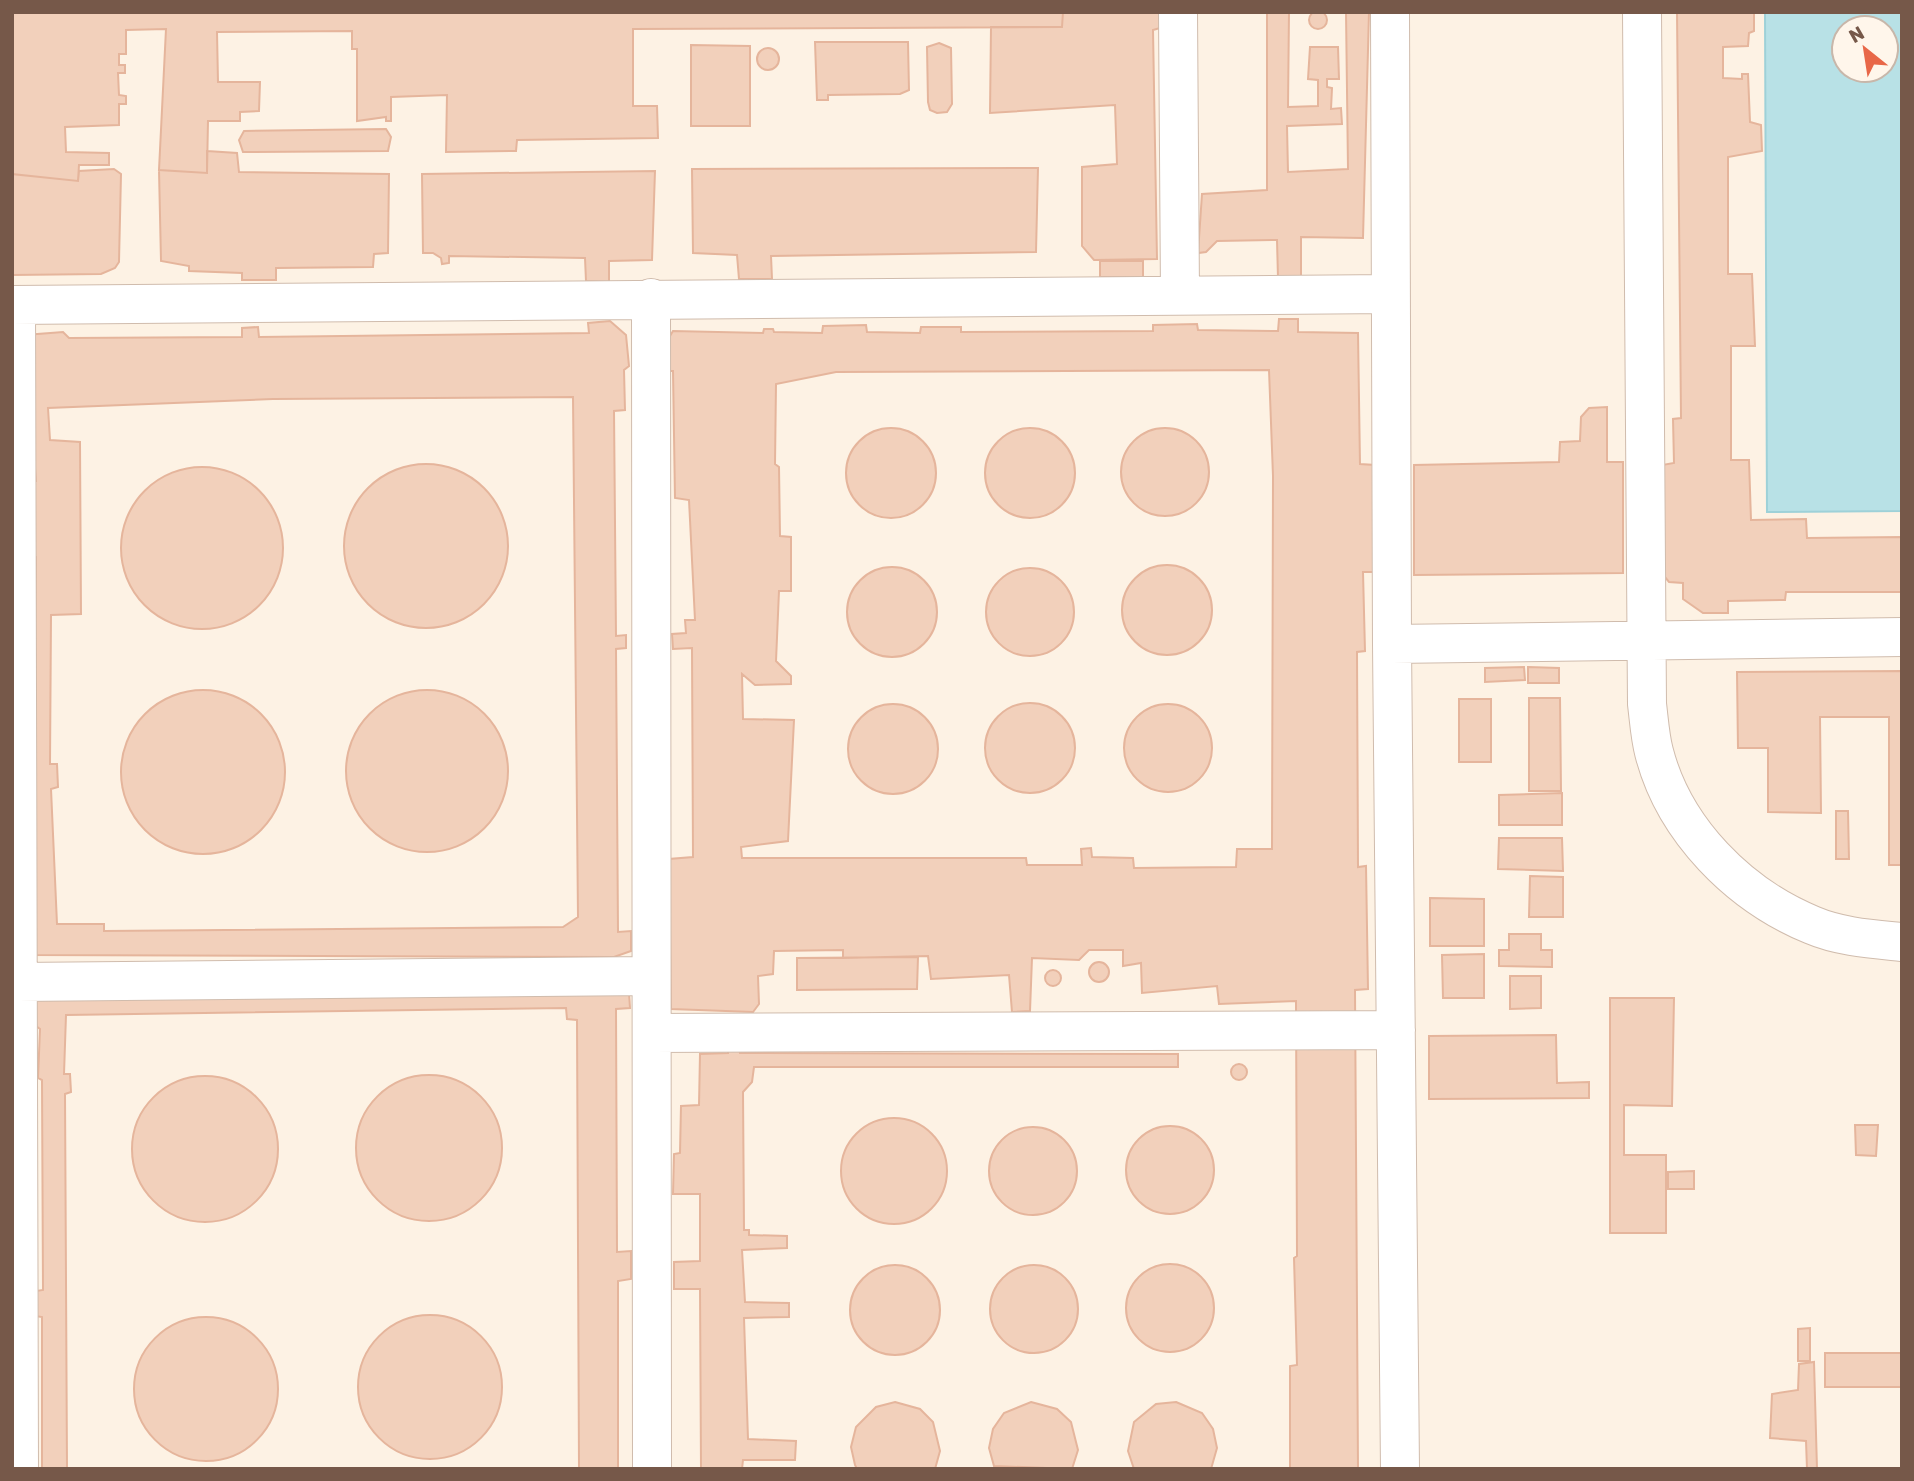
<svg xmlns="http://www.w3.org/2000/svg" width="1914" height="1481" font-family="Rubik,sans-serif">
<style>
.water{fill:#b8e1e6;stroke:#9ed1d8;stroke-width:2;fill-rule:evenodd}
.building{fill:#f2d0bb;stroke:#e5b59c;stroke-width:2;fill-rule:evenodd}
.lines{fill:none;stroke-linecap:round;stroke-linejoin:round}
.minor-casing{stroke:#d0bcad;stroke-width:40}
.minor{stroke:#fff;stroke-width:38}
</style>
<rect width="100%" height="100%" fill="#fdf2e4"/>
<path class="water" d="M1765,12H1902V511L1767,512ZM1844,28H1886V70H1844Z"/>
<path class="building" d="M1309 20a9 9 0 1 1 18 0a9 9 0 1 1-18 0Z
M12,12H1063L1062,27L633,29V106H657L658,138L517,140L516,151L446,152L447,95L391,97V121H386V117L357,121V49H352V31L217,32L218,82H260L259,111L240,112V121H208L207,173L159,170L166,29L126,30V54H119V65H125V73H118L119,95L126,96V104H119V125L65,127L66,152L109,153V165H79L78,181L12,174Z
M1063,12H1159L1160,28L1153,30L1157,259L1094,260L1082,246V167L1117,164L1115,105L990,113L991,27H1062Z
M1267,12H1289L1288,107L1318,106V80L1308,79L1310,47H1338L1339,79H1327V87L1332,88L1331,109L1341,108L1342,124L1287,126L1288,172L1348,169L1346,12H1369L1363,238L1301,237V278H1278L1277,240L1217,241L1206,252L1198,253L1202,194L1267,190Z
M1677,12H1754V31L1749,33L1748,46L1723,47V78L1742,79V74H1748L1750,122L1761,125L1762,151L1728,157V274H1752L1755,346H1731V460H1749L1751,520L1806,519L1807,538L1902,537V592H1786L1785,600L1728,601V613H1703L1683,599V583L1669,582L1664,576L1662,465L1674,463L1673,419L1681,418Z
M815,42H908L909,90L900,94L828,95V100H817Z
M939,43L951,48L952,104L947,112L937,113L930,110L928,102L927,47Z
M691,45L750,46V126H691Z
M757 59a11 11 0 1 1 22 0a11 11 0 1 1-22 0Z
M386,129L391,137L388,151L248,152H243L239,140L244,131Z
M207,151L237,153L239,172L389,174L388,253L374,254L373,267L276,268V280H242V273L189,271V266L161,261L159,170L207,173Z
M1038,168L1036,252L771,256L772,279H739L737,255L693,253L692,169Z
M114,169L121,174L119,262L115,268L101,274L12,275V174L78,181L79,171Z
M655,171L652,260L609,261V282L586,281L585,258L449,256V263L442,264L441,258L433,253H423L422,174Z
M1100,261H1143V277H1100Z
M1279,319H1298V332L1358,333L1360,464L1375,465L1376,572H1363L1365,651L1357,652L1358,867L1366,866L1368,989L1355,990L1358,1469H1290V1366L1297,1365L1294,1258L1297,1256L1296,1001L1219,1004L1217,986L1142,993L1141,963L1123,966V950H1089L1079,960L1032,958L1030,1011L1012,1012L1009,975L931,979L928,956L843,958V950L774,951L773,974L758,976L759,1004L753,1012L671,1009L669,859L693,857L692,648L673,649L672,634L686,633L685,620H695L689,500L675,498L673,371H666L667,341L673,331L763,333L764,329H773L774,332L822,333L823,326L866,325L867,332L920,333L921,327H961V332L1153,331V325L1197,324L1198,330L1278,331ZM1269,370L1273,476L1272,849H1237L1236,867L1134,868L1133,858L1092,857L1091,848L1081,849L1082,865H1027L1026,858H742L741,847L788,841L794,720L743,719L742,674L755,685L791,684V676L776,661L779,591H791V537L780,536L779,467L775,464L776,384L836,372Z
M610,321L626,335L629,366L624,370L625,410L614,411L616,636L626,635V648L616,649L618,932L631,931V951L614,957L30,955L36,557L27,556L28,481H36L25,335L63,332L69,338L242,337V328L258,327L259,337L589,333L588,323ZM573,397L578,917L563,927L104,931V924H57L51,789L58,787L57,764H50L51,615L81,614L80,442L50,440L48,408L273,399Z
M1607,407V462H1623V573L1414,575V465L1559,462L1560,442L1580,441L1581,417L1589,408Z
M1121 472a44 44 0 1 1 88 0a44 44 0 1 1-88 0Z
M985 473a45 45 0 1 1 90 0a45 45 0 1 1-90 0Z
M846 473a45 45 0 1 1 90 0a45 45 0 1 1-90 0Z
M344 546a82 82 0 1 1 164 0a82 82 0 1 1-164 0Z
M121 548a81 81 0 1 1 162 0a81 81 0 1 1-162 0Z
M1122 610a45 45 0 1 1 90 0a45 45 0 1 1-90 0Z
M847 612a45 45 0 1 1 90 0a45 45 0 1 1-90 0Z
M986 612a44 44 0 1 1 88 0a44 44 0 1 1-88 0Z
M1524,667L1525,680L1485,682V668Z
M1528,667L1559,668V683H1528Z
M1902,671V865H1889V717H1820L1821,813L1768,812V748H1738L1737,672Z
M121 772a82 82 0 1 1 164 0a82 82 0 1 1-164 0Z
M346 771a81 81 0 1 1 162 0a81 81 0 1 1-162 0Z
M1529,698H1560L1561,791H1529Z
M1459,699H1491V762H1459Z
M985 748a45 45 0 1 1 90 0a45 45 0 1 1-90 0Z
M848 749a45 45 0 1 1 90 0a45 45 0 1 1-90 0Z
M1124 748a44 44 0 1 1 88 0a44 44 0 1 1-88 0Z
M1562,793V825H1499V795Z
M1836,811H1848L1849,859H1836Z
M1499,838H1562L1563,871L1498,869Z
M1530,876L1563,877V917H1529Z
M1430,898L1484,899V946H1430Z
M1509,934H1541V950H1552V967L1499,966V950H1509Z
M1484,954V998H1443L1442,955Z
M918,957L917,989L797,990V958Z
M1089 972a10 10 0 1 1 20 0a10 10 0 1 1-20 0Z
M1045 978a8 8 0 1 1 16 0a8 8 0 1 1-16 0Z
M1510,976H1541V1008L1510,1009Z
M629,993L630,1008L616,1009L617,1252L631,1251V1279L618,1281V1469H579L577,1020L567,1019L566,1008L66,1015L64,1074H70L71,1092L65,1094L67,1469H42V1317L35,1316L36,1291L43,1290L42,1080L38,1078L40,1029L32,1023L34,995Z
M1610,998H1674L1672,1106L1624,1105V1155H1666V1233H1610Z
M1556,1035L1557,1083L1589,1082V1098L1429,1099V1036Z
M728,1041H739L740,1053L1178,1054V1067H754L752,1082L743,1092L744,1230H749V1235L787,1236V1248L742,1250L745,1302L789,1303V1317L744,1318L748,1439L796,1441L795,1460H743L742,1469H701L700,1289H674V1262L700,1261V1194H673L674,1154L680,1153L681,1106L699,1105L700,1054L728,1053Z
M1231 1072a8 8 0 1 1 16 0a8 8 0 1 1-16 0Z
M356 1148a73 73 0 1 1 146 0a73 73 0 1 1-146 0Z
M132 1149a73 73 0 1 1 146 0a73 73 0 1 1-146 0Z
M841 1171a53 53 0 1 1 106 0a53 53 0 1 1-106 0Z
M1855,1125H1878L1876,1156L1856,1155Z
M1126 1170a44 44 0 1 1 88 0a44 44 0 1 1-88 0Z
M989 1171a44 44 0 1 1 88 0a44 44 0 1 1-88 0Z
M1694,1171V1189H1668V1172Z
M1126 1308a44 44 0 1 1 88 0a44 44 0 1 1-88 0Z
M990 1309a44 44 0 1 1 88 0a44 44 0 1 1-88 0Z
M850 1310a45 45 0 1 1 90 0a45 45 0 1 1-90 0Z
M358 1387a72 72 0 1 1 144 0a72 72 0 1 1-144 0Z
M134 1389a72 72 0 1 1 144 0a72 72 0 1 1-144 0Z
M1810,1328V1361H1798V1329Z
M1825,1353H1902V1387H1825Z
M1814,1362L1817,1469H1807L1806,1441L1770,1438L1772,1394L1798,1390L1799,1364Z
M895,1402L920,1409L933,1422L940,1451L935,1469H857L855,1465L851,1447L856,1427L876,1407Z
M1031,1402L1057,1409L1071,1422L1078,1450L1072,1469L994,1466L989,1448L993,1429L1004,1413Z
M1176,1402L1202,1413L1213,1429L1217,1448L1211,1469H1134L1128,1451L1134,1422L1156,1404Z"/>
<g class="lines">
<defs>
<path id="minor" d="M1178,12L1180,295
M1390,12L1392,644L1400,1469
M1642,12L1647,704C1649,720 1650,737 1654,752C1674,830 1739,895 1812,925C1840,937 1872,939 1902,942
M651,298L652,1469
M12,305L1390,294
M16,305L19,1469
M1392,644L1902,637
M18,982L651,976
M652,1033L1396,1030"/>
</defs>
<use href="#minor" class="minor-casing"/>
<use href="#minor" class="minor"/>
</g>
<rect width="1914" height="1481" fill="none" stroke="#765849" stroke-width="28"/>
<g transform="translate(1865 49) rotate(330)"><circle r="33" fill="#fff6eb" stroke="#c8b7aa" stroke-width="2"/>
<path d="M0-5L12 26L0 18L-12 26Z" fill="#e86748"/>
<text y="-10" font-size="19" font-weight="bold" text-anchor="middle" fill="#765849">N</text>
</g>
</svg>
